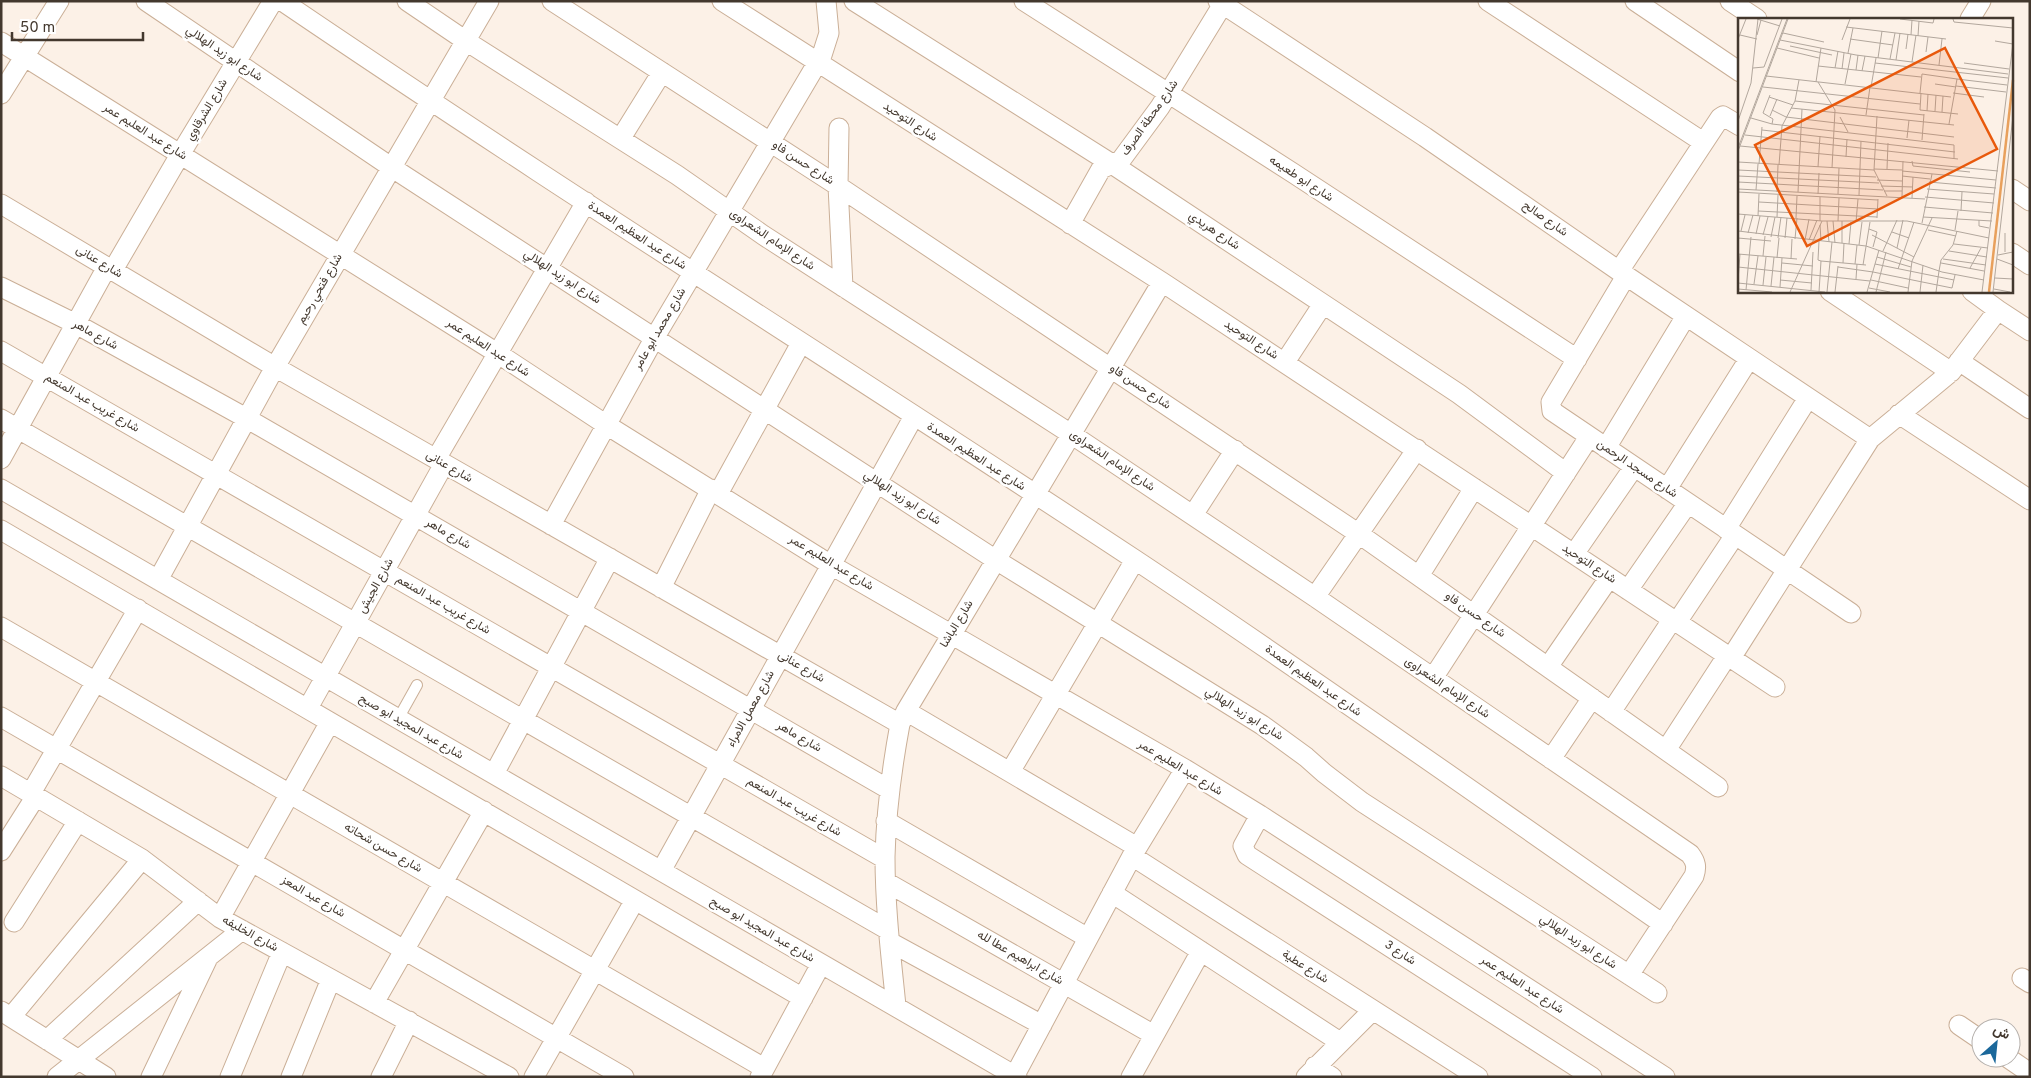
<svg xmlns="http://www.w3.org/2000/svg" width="2031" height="1078" font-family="Overpass,Vazirmatn,sans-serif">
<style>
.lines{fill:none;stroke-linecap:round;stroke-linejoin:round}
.lane-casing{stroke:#caaf97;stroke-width:12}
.street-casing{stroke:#caaf97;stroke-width:21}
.lane{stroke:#fff;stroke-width:10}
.street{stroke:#fff;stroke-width:19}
.labels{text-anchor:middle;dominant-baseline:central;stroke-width:5;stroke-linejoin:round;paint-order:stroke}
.street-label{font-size:12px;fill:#43382e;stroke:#fff}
.inset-river{fill:none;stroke:#e8a05c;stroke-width:2.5}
.inset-road{fill:none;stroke:#b2a79d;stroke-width:1}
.view{fill:#e8590c;fill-opacity:0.15;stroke:#e8590c;stroke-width:2.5}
.inset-edge{fill:none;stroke:#43382e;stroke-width:2.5}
</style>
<rect width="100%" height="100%" fill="#fcf1e7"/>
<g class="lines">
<defs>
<path id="lane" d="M398,719L417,685"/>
<path id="street" d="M146,1L391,167L996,560L1262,725L1306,757L1324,773L1362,802L1657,993
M282,1C563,192 851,372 1134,559C1312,677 1487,802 1663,924
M407,1L466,41L677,175L763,235L1071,434L1315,597L1690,854C1696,862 1697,867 1694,876L1629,975
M552,1L838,186L1359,534L1718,787
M722,1L1162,282L1775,687
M854,1L1112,164L1459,394L1566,473
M1024,1L1293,173L1577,359
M1218,1L1425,137L1619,271L1870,439
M1488,1L1703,142
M1635,1L1740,72
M1730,1L1757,19
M1970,19L1981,1
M1,42L497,353L605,424L831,565L1185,769L1260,815L1665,1077
M1,94L59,1
M839,128L838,186L843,287
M621,138L662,72
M2012,189L2030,201
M1,204L275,367L900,724
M1070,224L1101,169L1121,160L1160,107L1223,4
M2012,253L2030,265
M113,270L181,153L273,1
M1619,271L1720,118L1723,116L1740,126
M1626,276L1551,402L1552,411L1851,613
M1,287L76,324L246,418L890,790
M1830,291L1951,372
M1972,291L1998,310
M1,351L885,859
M1959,361L2030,409
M1285,362L1323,304
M1899,414L2030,500
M1,419L888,930
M1606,448L1686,316
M1,459L107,267
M436,459L586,202
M1,489L1017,1077
M1667,489L1749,359
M718,494L801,343
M1193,515L1235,450
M551,525L655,337L822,55L829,33L826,1
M1726,529L1808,398
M1,530L803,998
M1574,554L1634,467
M1419,576L1474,488
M158,580L275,367L489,1
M661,588L711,489
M1628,590L1688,503
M1315,597L1417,449
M1677,622L1735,535
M1,627L764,1068
M1731,658L1870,439L1951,372L1998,310L2030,331
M1548,667L1609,578
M1433,678L1589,437
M308,708L444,464
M906,711L1137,847
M1611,712L1672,620
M1,717L624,1077
M1666,750L1727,656
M1551,759L1592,698
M1010,772L1135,560
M494,774L610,558
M1,776L142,859L220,918L509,1077
M31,793L138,609
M1260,815L1243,846L1247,855L1592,1077
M886,821L1088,938
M1,851L36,796
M1132,856L1478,1077
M661,871L914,416
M886,882L1154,1035
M1112,893L1340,1042
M220,918L330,722
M14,922L78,821
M890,942L1042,1025
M2022,978L2030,983
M374,1003L484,811
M896,1006C891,957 885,907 885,857C886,812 892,767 900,724L906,711L1162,282
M1,1011L106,1077
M11,1017L142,859
M1959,1025L1981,1040
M47,1040L198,901
M2008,1058L2030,1073
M1315,1066L1332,1077
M1015,1075L1132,856L1185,769
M57,1077L242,930
M151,1077L207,960
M230,1077L282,952
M291,1077L331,979
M381,1077L409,1021
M534,1077L635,900
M760,1077L821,964
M1131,1077L1201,951
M1306,1077L1373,1010"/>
</defs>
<use href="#lane" class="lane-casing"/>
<use href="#street" class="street-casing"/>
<use href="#lane" class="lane"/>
<use href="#street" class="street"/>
</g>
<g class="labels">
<g class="street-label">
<text transform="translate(224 54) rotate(34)">شارع ابو زيد الهلالي</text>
<text transform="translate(207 110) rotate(-59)">شارع الشرقاوي</text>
<text transform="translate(1150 118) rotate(-55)">شارع محطة الصرف</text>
<text transform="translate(910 122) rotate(33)">شارع التوحيد</text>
<text transform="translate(145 132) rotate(32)">شارع عبد العليم عمر</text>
<text transform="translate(803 163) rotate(33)">شارع حسن فاو</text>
<text transform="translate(1301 179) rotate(33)">شارع ابو طعيمه</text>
<text transform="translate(1545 219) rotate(35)">شارع صالح</text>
<text transform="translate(1214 231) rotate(34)">شارع هريدي</text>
<text transform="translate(637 236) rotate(33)">شارع عبد العظيم العمدة</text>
<text transform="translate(772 240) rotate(34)">شارع الإمام الشعراوى</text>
<text transform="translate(99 262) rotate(31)">شارع عنانى</text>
<text transform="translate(562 277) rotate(33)">شارع ابو زيد الهلالي</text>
<text transform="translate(320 289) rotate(-60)">شارع فتحي رحيم</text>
<text transform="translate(660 329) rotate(-60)">شارع محمد ابو عامر</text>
<text transform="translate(95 335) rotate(29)">شارع ماهر</text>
<text transform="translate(1251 340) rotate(33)">شارع التوحيد</text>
<text transform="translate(488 348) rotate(33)">شارع عبد العليم عمر</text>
<text transform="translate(1140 387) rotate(34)">شارع حسن فاو</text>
<text transform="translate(92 403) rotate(30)">شارع غريب عبد المنعم</text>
<text transform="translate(976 457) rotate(33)">شارع عبد العظيم العمدة</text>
<text transform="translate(1112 461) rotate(34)">شارع الإمام الشعراوى</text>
<text transform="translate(449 467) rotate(30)">شارع عنانى</text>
<text transform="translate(1637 469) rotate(34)">شارع مسجد الرحمن</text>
<text transform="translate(902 498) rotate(33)">شارع ابو زيد الهلالي</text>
<text transform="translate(448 534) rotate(30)">شارع ماهر</text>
<text transform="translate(831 563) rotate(31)">شارع عبد العليم عمر</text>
<text transform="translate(1589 564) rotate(33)">شارع التوحيد</text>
<text transform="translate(376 586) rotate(-61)">شارع الجيش</text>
<text transform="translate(443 605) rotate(30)">شارع غريب عبد المنعم</text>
<text transform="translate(1475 615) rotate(35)">شارع حسن فاو</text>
<text transform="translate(957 624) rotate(-59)">شارع الباشا</text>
<text transform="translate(801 667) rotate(30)">شارع عنانى</text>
<text transform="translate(1313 681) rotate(35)">شارع عبد العظيم العمدة</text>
<text transform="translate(1447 688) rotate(34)">شارع الإمام الشعراوى</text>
<text transform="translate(751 709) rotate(-61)">شارع معمل الامراء</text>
<text transform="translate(1244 714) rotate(32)">شارع ابو زيد الهلالي</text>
<text transform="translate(411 727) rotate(30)">شارع عبد المجيد ابو صبح</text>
<text transform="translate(799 737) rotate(30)">شارع ماهر</text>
<text transform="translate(1180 768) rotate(31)">شارع عبد العليم عمر</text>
<text transform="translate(794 807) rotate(30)">شارع غريب عبد المنعم</text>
<text transform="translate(383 848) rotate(30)">شارع حسن شحاته</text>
<text transform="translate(313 897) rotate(30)">شارع عبد المعز</text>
<text transform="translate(762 930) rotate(30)">شارع عبد المجيد ابو صبح</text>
<text transform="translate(250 934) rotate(29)">شارع الخليفه</text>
<text transform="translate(1578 942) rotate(33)">شارع ابو زيد الهلالي</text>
<text transform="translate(1400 953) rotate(33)">شارع 3</text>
<text transform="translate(1020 958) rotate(30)">شارع ابراهيم عطا لله</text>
<text transform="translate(1305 967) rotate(32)">شارع عطية</text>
<text transform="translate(1522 985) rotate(33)">شارع عبد العليم عمر</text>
</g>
</g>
<g transform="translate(1738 18)">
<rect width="275" height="275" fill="#fcf1e7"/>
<path class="inset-river" d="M251,274L275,62"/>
<path class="inset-road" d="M19,1L42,8M162,1L195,5L196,1M215,1L216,4L275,10M108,9L208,21M45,15L86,24M2,17L19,21M19,17L23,2M173,17L174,2M180,18L181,3M0,21L8,1M112,21L155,27M42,22L118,37L270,56M104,22L112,1M257,23L275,26M52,28L94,37M39,30L81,40M168,31L170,16M188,34L190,19M110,35L115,10M140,40L144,13M152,41L157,15M158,42L162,15M174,44L178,17M137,45L270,60M226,45L271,51M201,47L204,21M80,48L183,59M15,50L26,49L44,1M97,50L100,33M104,51L106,35M118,52L120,37M124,53L127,38M28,58L213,79M78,64L83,30M80,64L97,92L94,150M107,66L113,36M197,66L218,69M218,68L268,74M25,69L182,86M133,69L138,40M182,75L184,56L219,61M183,75L182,92L220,96M215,75L246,79M32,77L25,95L35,101L34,106M31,79L55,87M57,83L186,97M53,90L216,107M34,92L48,99L216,119M189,93L190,76M197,93L198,77M204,94L205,78M128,97L132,69M32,98L39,81M139,98L136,152L149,178M102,99L110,114M13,100L34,106L216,127V141M0,103L13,65L20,1M211,106L219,61L269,67M24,112L217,134M7,117L220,141M169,120L171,102M184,122L186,96M2,128L260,153M0,130L49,1M0,133L50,1M108,139L109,121M174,143L175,148L232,154M0,144L136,152M21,146L24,109M41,147L44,108L57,83L61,62M80,149L82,118M136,151L164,152M149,151L150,125M0,152L138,159M164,153L258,162M0,158L141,165M164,158L192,161M139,162L164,163M0,164L145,172M191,164L258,170M143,168L175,169M0,171L187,181M189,171L256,176M18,172L20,146M146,173H164M0,174L140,182M39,174L40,147M60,174L64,91M80,176L81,155M100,176L101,150M121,177L123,123M164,179L165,143M187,179L256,185M174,180L175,159M21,184L140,191M186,189L255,195M20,193L139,199M223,193L224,174M0,196L84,203H169L251,220M20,198L21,176M39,199L40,177M185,199L254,203M58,200L59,178M139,200L140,181M241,202V208L251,210M82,203V179M89,203L91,224M95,203L97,225M100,203L101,180M104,203V225M118,204L120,181M184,205L194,156M82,207L83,223M131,211L139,214L135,229M190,212L218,218M217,212L220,193M0,213L128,228L204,254L246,262M3,213L7,197M154,214L171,220M10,215L15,197M18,216L22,198M25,217L30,199M134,217L176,239M33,219L37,199M0,220L33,223M40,220L43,199M47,220L49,200M57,221L59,200M67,222L71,201M71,222L79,202M81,223L80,242L83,243M111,226L113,204M216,226L250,230M121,227L124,204M159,230L165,202M145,233L159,202M211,233L249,239M267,234V215M0,236L59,241M260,237L275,234M25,238L27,218M139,239L173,249M39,240L41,220M53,241L54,221M205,241L248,247M259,241L275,247M83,243L128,247M44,245L75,248M105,245L106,225M203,245L246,253M117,246L119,227M137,246L216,262M125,247L132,204M0,249L132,263M100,249L135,254M232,250L243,230M160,251L176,204M201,253L203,242L215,227L219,213M135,254L214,270L217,257M257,260L275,261M118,261L119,246M42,262L74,265M133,262L170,270M0,263L2,236M0,265L87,274M16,266L20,238M25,267L28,239M33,268L36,239M42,269L44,240M131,270L152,274M0,271L34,274M256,271L272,274M8,272L13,219M73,272L75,234M52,274L84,203M81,274L83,243M89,274L94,224M97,274L100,248M129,274L141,232M138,274L148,234M170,274L174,243L194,200M182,274L185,247M198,274L201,253M244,274L275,25M255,274L275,98"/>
<path class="view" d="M207,30L259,131L69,228L17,127Z"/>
<rect width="275" height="275" class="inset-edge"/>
</g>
<rect width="2031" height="1078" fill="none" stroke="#43382e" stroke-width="5"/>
<g transform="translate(1996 1043) rotate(27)"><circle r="24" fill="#ffffff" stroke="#b4afab"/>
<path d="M0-4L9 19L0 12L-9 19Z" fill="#1b689b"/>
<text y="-8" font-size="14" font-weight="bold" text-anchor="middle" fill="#43382e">ش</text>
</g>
<path d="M12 32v8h131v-8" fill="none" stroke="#43382e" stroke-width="2.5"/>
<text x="20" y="32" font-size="15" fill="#43382e" stroke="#ffffff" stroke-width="4" paint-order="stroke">50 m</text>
</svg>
